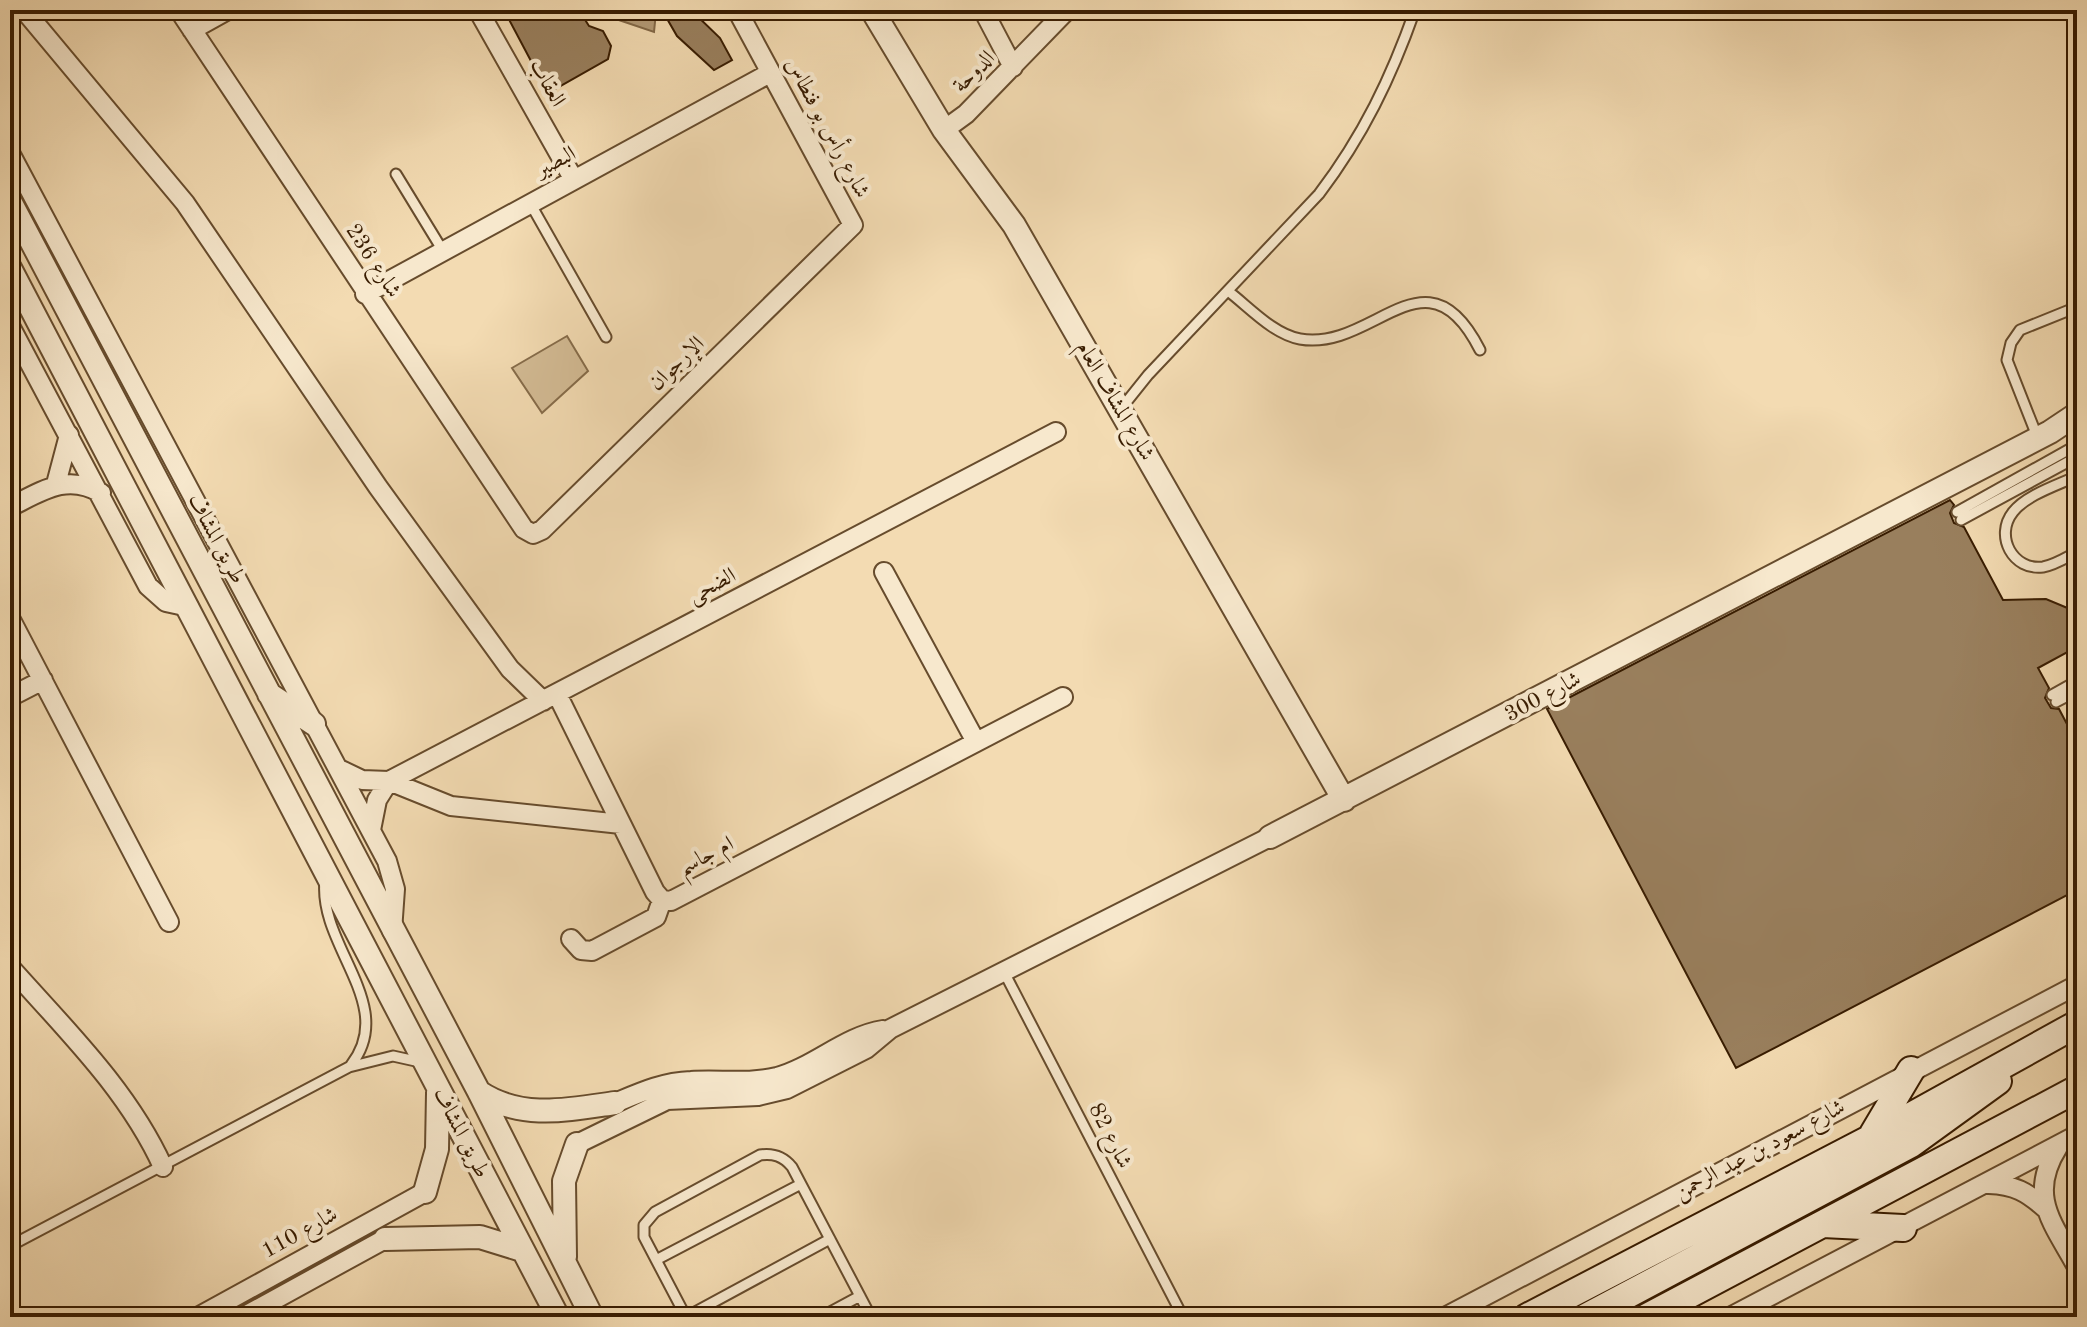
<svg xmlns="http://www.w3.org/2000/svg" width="2087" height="1327" font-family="'Old Standard TT',Amiri,serif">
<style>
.green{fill:#d3bb94;stroke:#866c4a;stroke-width:2}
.water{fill:#b39a76;stroke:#826847;stroke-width:2}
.building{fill:#997f5d;stroke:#381c01;stroke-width:2}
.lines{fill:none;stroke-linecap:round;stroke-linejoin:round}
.service-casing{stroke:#674c2d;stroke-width:13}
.minor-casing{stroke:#674c2d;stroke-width:22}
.tertiary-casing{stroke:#674c2d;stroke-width:26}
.secondary-casing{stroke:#381c01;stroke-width:30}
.service{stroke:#f7e8cd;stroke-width:9}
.minor{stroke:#f7e8cd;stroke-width:18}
.tertiary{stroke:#f7e8cd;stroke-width:22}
.secondary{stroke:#f7e8cd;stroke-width:26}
.labels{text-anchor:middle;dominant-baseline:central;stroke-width:8;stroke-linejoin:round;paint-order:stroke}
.street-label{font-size:22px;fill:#381c01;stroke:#f7e8cd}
</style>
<rect width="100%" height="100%" fill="#f3dbb2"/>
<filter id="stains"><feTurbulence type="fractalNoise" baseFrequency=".0025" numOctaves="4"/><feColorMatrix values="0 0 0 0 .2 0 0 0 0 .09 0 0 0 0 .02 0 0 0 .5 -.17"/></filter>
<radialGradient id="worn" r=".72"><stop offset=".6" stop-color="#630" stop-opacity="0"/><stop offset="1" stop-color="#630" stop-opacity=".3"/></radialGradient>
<path class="green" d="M567,336L588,371L542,413L512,368Z"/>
<path class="water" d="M619,10L656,12L654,32L616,19Z"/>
<path class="building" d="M504,10H561L582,15L589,26L603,31L611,46L608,59L548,93Z
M662,10H691L720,38L732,60L714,70L677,36Z
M1950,500L1954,505L1950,513L1954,523L1964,527L2003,600L2046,599L2077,612V647L2038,668L2049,688L2045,698L2051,708L2059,709L2077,743V890L1736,1068L1547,709Z"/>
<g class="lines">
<defs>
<path id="service" d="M396,174L443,251
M530,203L606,337
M1228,291C1249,307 1273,334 1300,339C1374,352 1426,243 1480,350
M1120,410L1148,375L1319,194C1363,136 1391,78 1415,10
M2037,436L2007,360L2011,343L2020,330L2077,307
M2077,476C2058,485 2026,495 2013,512C1994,536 2013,571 2043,567C2055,565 2067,557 2077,552
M1957,512L2077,445
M1961,520L2077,457
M2052,695L2077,681
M2056,702L2077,691
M325,881C318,946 398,1005 351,1065
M1004,972L1183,1317
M10,1246L349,1067L393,1056L420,1062
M656,1260L801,1184
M686,1317L644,1237V1225L655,1212L760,1155C773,1153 783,1156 792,1167L871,1317
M686,1317L830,1239
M821,1317L860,1296"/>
<path id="minor" d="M24,10L185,203L378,487L510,669L543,701
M179,10L524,529L533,534L542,530L853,225L737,10
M478,10L574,180
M983,10L1013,67
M192,30L228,10
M944,130L966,114L1067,10
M10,153L387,861L395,889L392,931
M365,294L770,73
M10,326L148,586L166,602L189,607
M56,484L69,435
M10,507C42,491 67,473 101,493
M884,572L976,742
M10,618L169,922
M557,694L655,892L662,900L671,901L1063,697
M10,697L43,680
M339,769L362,780L389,781L1056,432
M389,781L451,806L621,824
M371,830L377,800L389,781
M571,939L581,950L592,951L656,917L662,900
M10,967C66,1030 128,1090 163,1167
M615,1103C641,1092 663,1082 691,1081C720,1079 748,1084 777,1077C814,1067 845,1036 883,1030
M577,1144L667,1100L758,1096L787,1089L866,1049L890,1029L1270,837
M2058,1147C2027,1196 2053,1223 2077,1267
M1989,1184C2015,1185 2027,1192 2046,1209
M198,1317L425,1192
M243,1317L385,1239
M1445,1317L2077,985
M1730,1317L2077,1135"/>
<path id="tertiary" d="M872,10L944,130L1014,225L1344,800
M10,201L479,1092L592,1317
M10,268L558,1317
M269,694L314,724
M1270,837L2050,432L2077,414
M479,1092C521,1120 567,1110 615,1103
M425,1192L437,1149L438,1093
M385,1239L480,1237L522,1250
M565,1257L564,1181L577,1144"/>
<path id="secondary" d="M1873,1134L1911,1070
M1823,1224L1903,1228
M1527,1317L1871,1138L2077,1024
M1586,1317L1911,1144L1998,1081
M1647,1317L2077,1089"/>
</defs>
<use href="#service" class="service-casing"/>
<use href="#minor" class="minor-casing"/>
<use href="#tertiary" class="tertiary-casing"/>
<use href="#secondary" class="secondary-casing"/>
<use href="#service" class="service"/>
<use href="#minor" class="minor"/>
<use href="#tertiary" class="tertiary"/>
<use href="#secondary" class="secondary"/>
</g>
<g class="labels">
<g class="street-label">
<text transform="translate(974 72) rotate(-45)">الدوحة</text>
<text transform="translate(547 83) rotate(61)">العقاب</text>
<text transform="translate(827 128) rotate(62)">شارع رأس بو فنطاس</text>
<text transform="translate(556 162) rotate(-28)">البصير</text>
<text transform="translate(373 261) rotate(57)">شارع 236</text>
<text transform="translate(677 364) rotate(-44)">الإرجوان</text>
<text transform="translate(1115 401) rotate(60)">شارع المشاف العام</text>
<text transform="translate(216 539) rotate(62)">طريق المشاف</text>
<text transform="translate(712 586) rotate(-28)">الضحى</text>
<text transform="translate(1543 697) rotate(-28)">شارع 300</text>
<text transform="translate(706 856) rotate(-27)">ام جاسم</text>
<text transform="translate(461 1133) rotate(63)">طريق المشاف</text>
<text transform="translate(1110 1136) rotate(63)">شارع 82</text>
<text transform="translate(1760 1150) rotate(-28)">شارع سعود بن عبد الرحمن</text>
<text transform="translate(300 1233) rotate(-29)">شارع 110</text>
</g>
</g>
<rect width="2087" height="1327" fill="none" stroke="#f3dbb2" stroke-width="40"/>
<rect x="12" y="12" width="2063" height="1303" fill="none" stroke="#381c01" stroke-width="4"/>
<rect x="20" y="20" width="2047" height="1287" fill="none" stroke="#381c01" stroke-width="2"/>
<rect width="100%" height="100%" filter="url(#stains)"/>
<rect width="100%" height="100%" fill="url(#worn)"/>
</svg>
